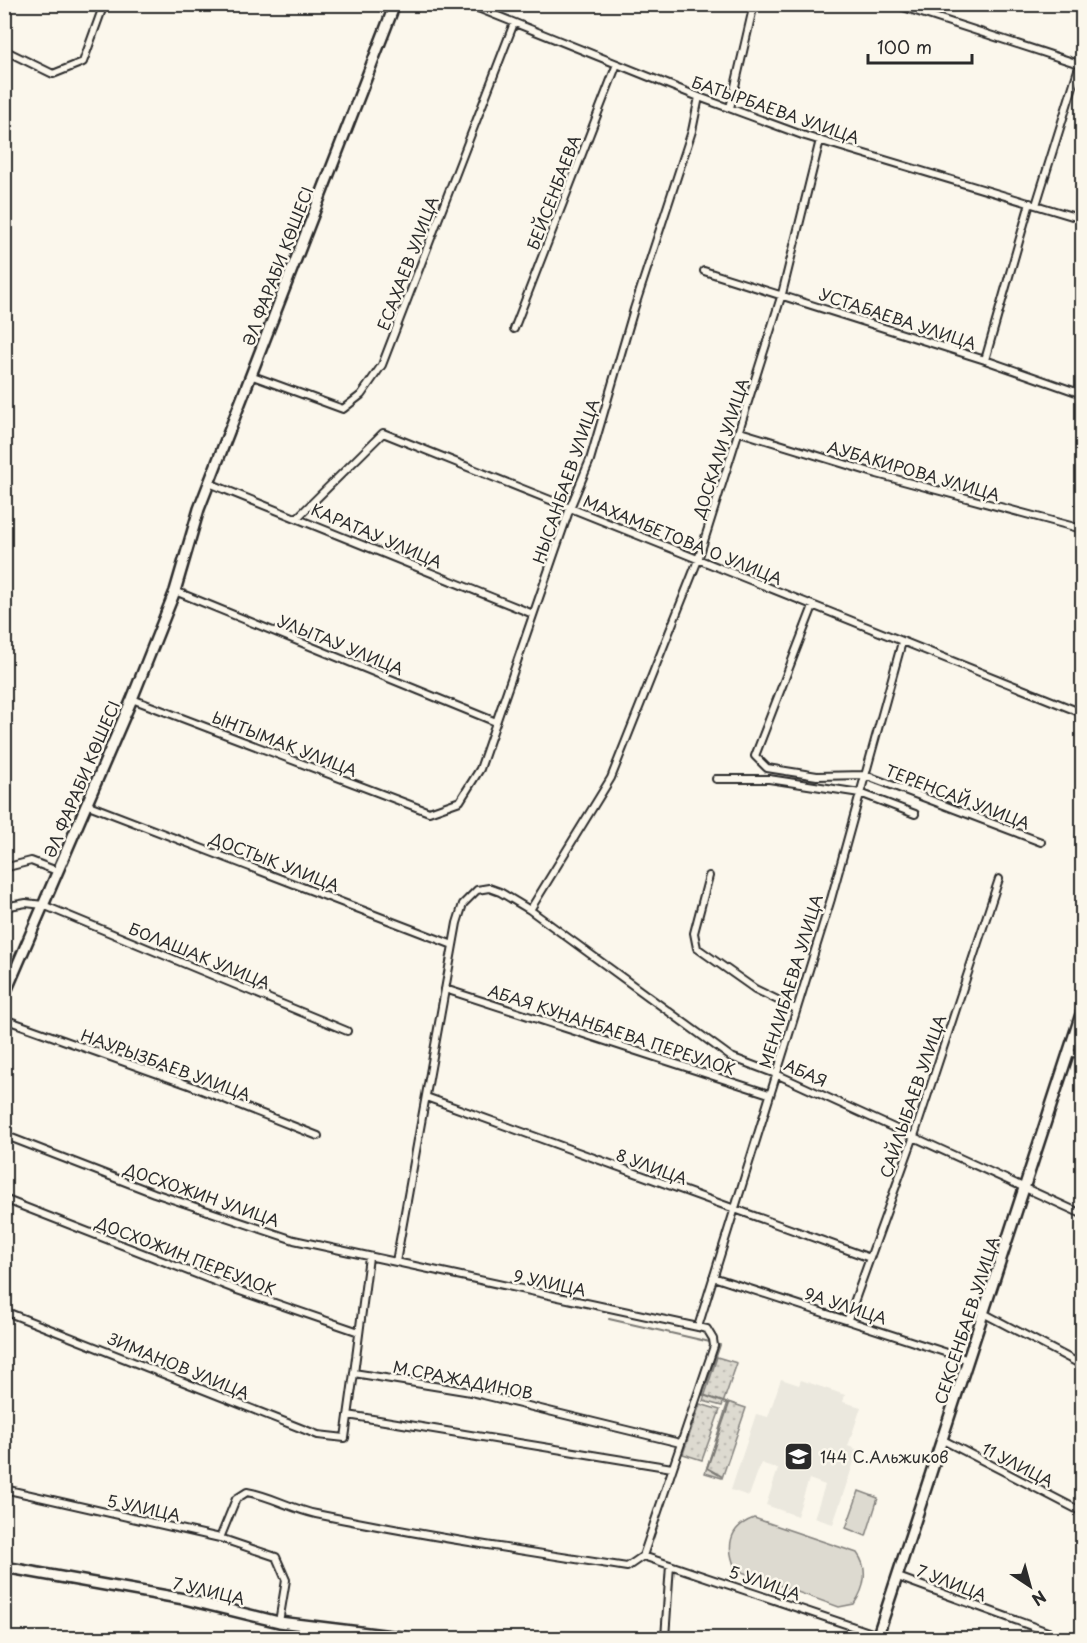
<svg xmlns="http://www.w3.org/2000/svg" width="1087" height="1643" font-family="'Playpen Sans',sans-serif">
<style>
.built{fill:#ebe8de}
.green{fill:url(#green-dots);stroke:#84827e;stroke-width:1.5}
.pitch{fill:#dddad0;stroke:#84827e;stroke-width:1.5}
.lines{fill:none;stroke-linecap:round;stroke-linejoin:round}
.stream{stroke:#7b7a75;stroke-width:2}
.street-casing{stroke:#2b2b2b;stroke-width:10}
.secondary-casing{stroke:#2b2b2b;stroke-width:14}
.street{stroke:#fbf7ec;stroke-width:6}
.secondary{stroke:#fbf7ec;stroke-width:9}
.labels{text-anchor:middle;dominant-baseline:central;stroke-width:5;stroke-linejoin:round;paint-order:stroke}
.street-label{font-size:16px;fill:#2b2b2b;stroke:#fbf7ec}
.poi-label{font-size:16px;fill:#2b2b2b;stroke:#fbf7ec;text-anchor:start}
</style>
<defs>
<pattern id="green-dots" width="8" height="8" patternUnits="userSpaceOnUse" patternTransform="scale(1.5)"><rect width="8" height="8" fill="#dddad0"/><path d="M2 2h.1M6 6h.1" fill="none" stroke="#bebbb3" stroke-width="1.8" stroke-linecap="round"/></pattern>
</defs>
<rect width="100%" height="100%" fill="#fbf7ec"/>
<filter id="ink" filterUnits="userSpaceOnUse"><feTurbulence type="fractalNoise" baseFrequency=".0167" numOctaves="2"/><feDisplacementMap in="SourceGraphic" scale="12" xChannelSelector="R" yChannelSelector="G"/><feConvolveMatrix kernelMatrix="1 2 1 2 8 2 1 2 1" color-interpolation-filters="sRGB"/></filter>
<g filter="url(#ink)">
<path class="built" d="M781,1379L799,1385L801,1380L845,1395L843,1402L861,1407L848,1446L858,1450L833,1524L814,1518L825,1485L809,1479L797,1516L766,1505L778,1469L761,1463L749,1496L731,1490L756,1414L768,1417Z"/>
<path class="green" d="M717,1357L737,1363L722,1406L703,1401Z
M728,1402L746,1408L722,1478L705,1473Z
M700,1404L720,1410L702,1460L683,1454Z"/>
<path class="pitch" d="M859,1491L878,1498L866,1536L846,1528Z
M754,1518L857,1553C869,1569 865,1588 854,1604L839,1607L736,1570C726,1548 728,1527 754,1518Z"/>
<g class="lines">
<path class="stream" d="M609,1319L710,1342
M715,1344L720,1345L703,1395L729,1404L707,1468L721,1476"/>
<defs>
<path id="street" d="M468,4L699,97L805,136L1082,219
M894,4L1082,65
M4,50L53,74L83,62L104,4
M730,108L754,4
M1036,205L1082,57
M704,271L985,360L1082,394
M514,329L617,64
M985,360L1030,203
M250,375L343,409L361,395L382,365L514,23
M740,432L877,474L1082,529
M209,483L533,614
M298,517L383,433L1082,713
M175,591L496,722
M813,606L755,756L767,768L817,776L865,775L1041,842
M132,699L429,812L460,801L480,769L570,508L590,460L634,309L692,131L699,97
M716,779H769L860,793L915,814
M86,804L453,945
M4,868L31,861L57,871
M709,876L694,933L697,948L755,989L796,1009
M4,907L26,903L43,905L347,1031
M530,910L611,778L698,560L782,294L820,140
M445,989L769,1094
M4,1019L189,1085L318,1136
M1069,1052L1082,1055
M426,1097L870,1258
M4,1135L154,1193L294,1240L698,1327L707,1329L713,1339L714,1346L643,1556L627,1567C523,1551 419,1535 316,1514C292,1509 271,1496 247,1492L236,1499L220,1538
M4,1199L237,1290L359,1332
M369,1257L354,1373L471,1392L680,1443
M396,1262L457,923L463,904L477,890L489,888L500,892L530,910L731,1057L776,1074L1082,1214
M713,1277L969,1360
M4,1311L318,1435L345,1438L354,1373
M985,1314L1082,1365
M848,1319L914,1136L999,879
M698,1327L831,899L902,642
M348,1415L672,1468
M941,1439L1082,1512
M4,1489L220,1538L276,1557L286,1580L279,1622
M643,1556L878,1635
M898,1577L1064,1638
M665,1638L670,1565"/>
<path id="secondary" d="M4,996L132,699L175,591L199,509L395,4
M4,1567L184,1599L279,1622L408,1638
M877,1638L1082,1011"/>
</defs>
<use href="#street" class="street-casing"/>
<use href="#secondary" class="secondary-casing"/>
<use href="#street" class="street"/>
<use href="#secondary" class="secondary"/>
</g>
</g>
<defs>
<symbol id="school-square" viewBox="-11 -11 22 22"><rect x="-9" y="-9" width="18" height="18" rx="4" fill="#2b2b2b" stroke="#fbf7ec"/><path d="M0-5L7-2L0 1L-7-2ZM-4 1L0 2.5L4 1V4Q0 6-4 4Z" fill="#fff"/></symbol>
</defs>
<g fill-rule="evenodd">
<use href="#school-square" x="782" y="1440" width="33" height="33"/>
</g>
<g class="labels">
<g class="street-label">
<text transform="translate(776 109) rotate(19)">БАТЫРБАЕВА УЛИЦА</text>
<text transform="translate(553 192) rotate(-69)">БЕЙСЕНБАЕВА</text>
<text transform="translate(407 263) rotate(-69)">ЕСАХАЕВ УЛИЦА</text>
<text transform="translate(277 266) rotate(-69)">ӘЛ ФАРАБИ КӨШЕСІ</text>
<text transform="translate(898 318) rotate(18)">УСТАБАЕВА УЛИЦА</text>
<text transform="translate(720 448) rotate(-72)">ДОСКАЛИ УЛИЦА</text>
<text transform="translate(914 470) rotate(16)">АУБАКИРОВА УЛИЦА</text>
<text transform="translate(565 481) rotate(-71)">НЫСАНБАЕВ УЛИЦА</text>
<text transform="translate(377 535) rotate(23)">КАРАТАУ УЛИЦА</text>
<text transform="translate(683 539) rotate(22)">МАХАМБЕТОВА О УЛИЦА</text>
<text transform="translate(341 644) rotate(22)">УЛЫТАУ УЛИЦА</text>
<text transform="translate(285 743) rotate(21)">ЫНТЫМАК УЛИЦА</text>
<text transform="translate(81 779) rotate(-67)">ӘЛ ФАРАБИ КӨШЕСІ</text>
<text transform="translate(958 796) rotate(21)">ТЕРЕНСАЙ УЛИЦА</text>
<text transform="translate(275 861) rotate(21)">ДОСТЫК УЛИЦА</text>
<text transform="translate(200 955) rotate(22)">БОЛАШАК УЛИЦА</text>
<text transform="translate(790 981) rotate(-73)">МЕНЛИБАЕВА УЛИЦА</text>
<text transform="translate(612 1029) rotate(18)">АБАЯ КУНАНБАЕВА ПЕРЕУЛОК</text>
<text transform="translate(166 1064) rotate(20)">НАУРЫЗБАЕВ УЛИЦА</text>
<text transform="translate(806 1072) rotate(24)">АБАЯ</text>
<text transform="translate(912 1096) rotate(-71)">САЙЛЫБАЕВ УЛИЦА</text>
<text transform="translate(652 1166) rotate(20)">8 УЛИЦА</text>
<text transform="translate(202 1194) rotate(19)">ДОСХОЖИН УЛИЦА</text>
<text transform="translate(186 1255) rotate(21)">ДОСХОЖИН ПЕРЕУЛОК</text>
<text transform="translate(550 1282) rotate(12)">9 УЛИЦА</text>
<text transform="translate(846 1305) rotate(18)">9А УЛИЦА</text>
<text transform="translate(966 1320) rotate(-72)">СЕКСЕНБАЕВ УЛИЦА</text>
<text transform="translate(179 1365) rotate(22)">ЗИМАНОВ УЛИЦА</text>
<text transform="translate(463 1379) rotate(11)">М.СРАЖАДИНОВ</text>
<text transform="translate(1018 1464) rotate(27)">11 УЛИЦА</text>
<text transform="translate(144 1507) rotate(12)">5 УЛИЦА</text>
<text transform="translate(765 1582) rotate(19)">5 УЛИЦА</text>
<text transform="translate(952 1582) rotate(21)">7 УЛИЦА</text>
<text transform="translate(209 1590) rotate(13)">7 УЛИЦА</text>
</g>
<g class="poi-label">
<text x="820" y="1456">144 С.Альжиков</text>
</g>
</g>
<rect width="1087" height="1643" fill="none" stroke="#fbf7ec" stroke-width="24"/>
<rect x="12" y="12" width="1063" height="1619" fill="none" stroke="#2b2b2b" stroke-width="2" filter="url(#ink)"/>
<g transform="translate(1030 1586) rotate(144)" stroke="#fbf7ec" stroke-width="4.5" paint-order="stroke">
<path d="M0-4.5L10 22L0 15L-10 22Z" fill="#2b2b2b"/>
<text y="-9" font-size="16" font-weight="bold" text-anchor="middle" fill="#2b2b2b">N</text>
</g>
<path d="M868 54v9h104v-9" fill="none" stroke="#2b2b2b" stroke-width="3"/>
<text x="877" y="54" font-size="18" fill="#2b2b2b" stroke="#fbf7ec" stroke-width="4.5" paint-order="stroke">100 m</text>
</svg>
